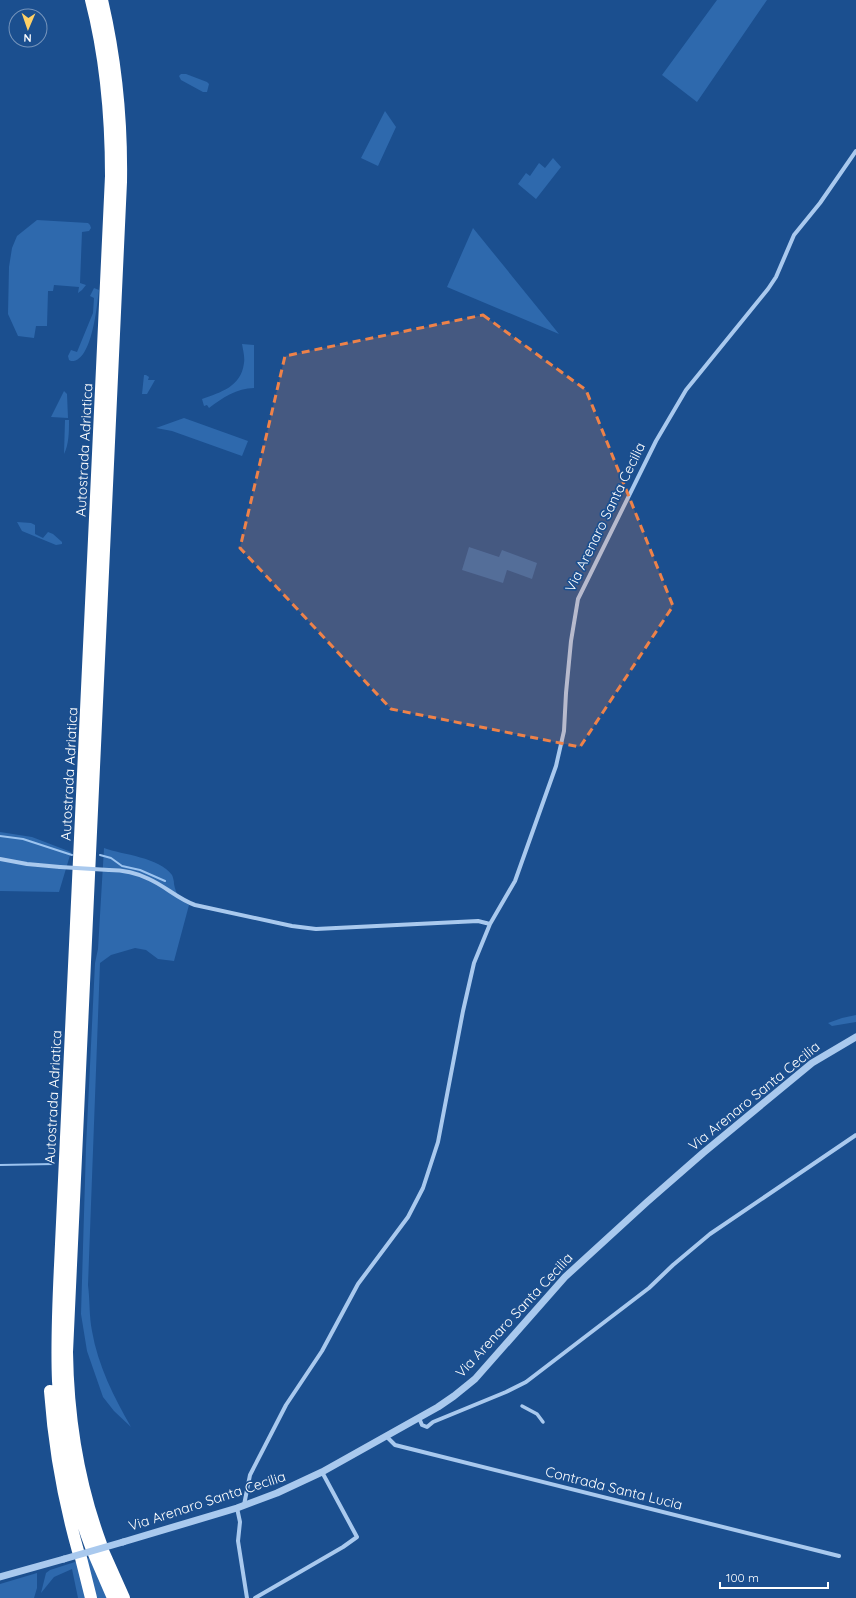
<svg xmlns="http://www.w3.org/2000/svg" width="856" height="1598" font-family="Quicksand,sans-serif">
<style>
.green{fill:#2e69ad}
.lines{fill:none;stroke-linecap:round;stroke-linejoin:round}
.stream{stroke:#9cc4f0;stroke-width:2}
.pedestrian{stroke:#a9c9ee;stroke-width:3.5}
.minor{stroke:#a9c9ee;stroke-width:4}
.tertiary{stroke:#a9c9ee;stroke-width:7}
.motorway{stroke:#fff;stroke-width:12}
.minor-bridge{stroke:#a9c9ee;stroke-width:4}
.tertiary-bridge{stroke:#a9c9ee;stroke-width:7}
.marked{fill:#ee8249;fill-opacity:0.2;stroke:#ee8249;stroke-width:3;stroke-dasharray:8 5;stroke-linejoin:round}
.labels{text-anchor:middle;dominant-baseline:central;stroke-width:3.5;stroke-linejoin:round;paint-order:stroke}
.street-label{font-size:14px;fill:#fff;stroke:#1b4f8f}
</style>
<rect width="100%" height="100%" fill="#1b4f8f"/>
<path class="green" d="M717,0H767L697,102L662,75Z
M181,74H186L207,82L209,84L207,92H203L181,80L179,76Z
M385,111L396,127L378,166L361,158Z
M553,158L561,167L536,199L518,184L526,173L530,176L539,163L545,168Z
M37,220L88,223L90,225L91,228L89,231L82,232L80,283L86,285L82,290L78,293L79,287L54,285L53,291H48L47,326H36L34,338L18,336L8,314L9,267L12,248L17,236Z
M473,228L559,334L447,287Z
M94,288L99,290C97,305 92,363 71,361L69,360L68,356L71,350L77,352L93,313L94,298L90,296Z
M242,344L254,345V388C237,388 222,398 209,408L207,405L204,406L202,399C221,392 241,387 244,363C245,357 243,350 242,344Z
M144,375H146L149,377L148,380H155L147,394H142Z
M64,391L67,394L68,418L51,417Z
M184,418L248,441L242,456L172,431L156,428Z
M65,420H69C69,432 69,444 64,454Z
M17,522L31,523L35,525V534L43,538L48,532L53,534L62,542V544L56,545L22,531Z
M469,547L499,557L502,550L537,563L532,579L507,570L503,583L462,570Z
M0,832L32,837L71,852L59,892L0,891Z
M104,848C123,855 159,857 172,875C173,877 174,881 174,884C176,895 180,899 189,905L174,961L158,959L146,950L135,948L111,955L100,963L88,1285C90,1300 89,1316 92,1331C98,1366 114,1397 131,1427L114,1411L103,1397L87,1351L81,1314L86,1147L95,963L98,949Z
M856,1015V1022L832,1026L828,1023L842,1018Z
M90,1558L108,1598H97L85,1559Z
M78,1561L87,1598H78L72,1569L54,1577L41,1593L46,1573L50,1570Z
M37,1573V1588L34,1598H0V1584Z"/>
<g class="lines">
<path class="stream" d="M0,836L23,839L72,855
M100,855L111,858L122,866L140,870L165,881
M0,1165L54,1164"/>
<path class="pedestrian" d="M522,1406L537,1414L543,1422"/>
<path class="minor" d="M0,859L27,864L60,867
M109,870C122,870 137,873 149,879C165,886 178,899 195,905L292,926L316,929L478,921L490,924
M419,1418L422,1425L427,1427L433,1422L506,1392L526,1382L649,1288L673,1265L710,1234L856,1135
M386,1436L395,1445L839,1556
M244,1505L250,1475L286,1405L322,1351L358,1284L408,1217L423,1188L438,1142L463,1011L474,963L490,924L515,881L556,766L564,731L566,693L571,641L578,599L656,441L686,390L768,289L776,277L794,235L820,203L856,151
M237,1508L240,1522L238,1541L247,1598
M255,1598L343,1547L357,1537L322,1472"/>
<path class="tertiary" d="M123,1542L237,1508L277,1493L322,1472L438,1407L454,1396L475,1379L565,1277L647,1202L703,1153L812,1063L856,1037
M0,1577L64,1559"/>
<path class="motorway" d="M91,0C106,58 111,117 111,176L61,1244C59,1289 56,1335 58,1381C61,1437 71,1494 91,1547
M50,1391C54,1446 63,1498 78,1551
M101,1544C78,1482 68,1418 67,1352L121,182C122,121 116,60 102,0
M103,1551L124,1598
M94,1554L113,1598
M81,1558L91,1598"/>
<path class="minor-bridge" d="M60,867L109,870"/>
<path class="tertiary-bridge" d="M64,1559L123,1542"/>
</g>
<path class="marked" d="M483,315L586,390L673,606L580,747L391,709L240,548L285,356Z"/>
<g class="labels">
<g class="street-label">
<text transform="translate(84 450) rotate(-87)">Autostrada Adriatica</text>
<text transform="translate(605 517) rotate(-64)">Via Arenaro Santa Cecilia</text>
<text transform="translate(69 774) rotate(-87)">Autostrada Adriatica</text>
<text transform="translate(754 1096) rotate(-39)">Via Arenaro Santa Cecilia</text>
<text transform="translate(53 1097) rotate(-87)">Autostrada Adriatica</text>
<text transform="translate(514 1315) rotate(-47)">Via Arenaro Santa Cecilia</text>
<text transform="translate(614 1488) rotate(14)">Contrada Santa Lucia</text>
<text transform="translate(207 1501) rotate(-18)">Via Arenaro Santa Cecilia</text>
</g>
</g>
<g transform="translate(28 28) rotate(182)"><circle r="19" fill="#1b4f8f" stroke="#7695bc"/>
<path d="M0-3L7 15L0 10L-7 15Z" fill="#ffd166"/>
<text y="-6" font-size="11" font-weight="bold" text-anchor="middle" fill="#ffffff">N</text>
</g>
<path d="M720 1582v6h108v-6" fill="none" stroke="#ffffff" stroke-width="2"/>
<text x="726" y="1582" font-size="12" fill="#ffffff" stroke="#1b4f8f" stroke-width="3" paint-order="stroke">100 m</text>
</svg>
